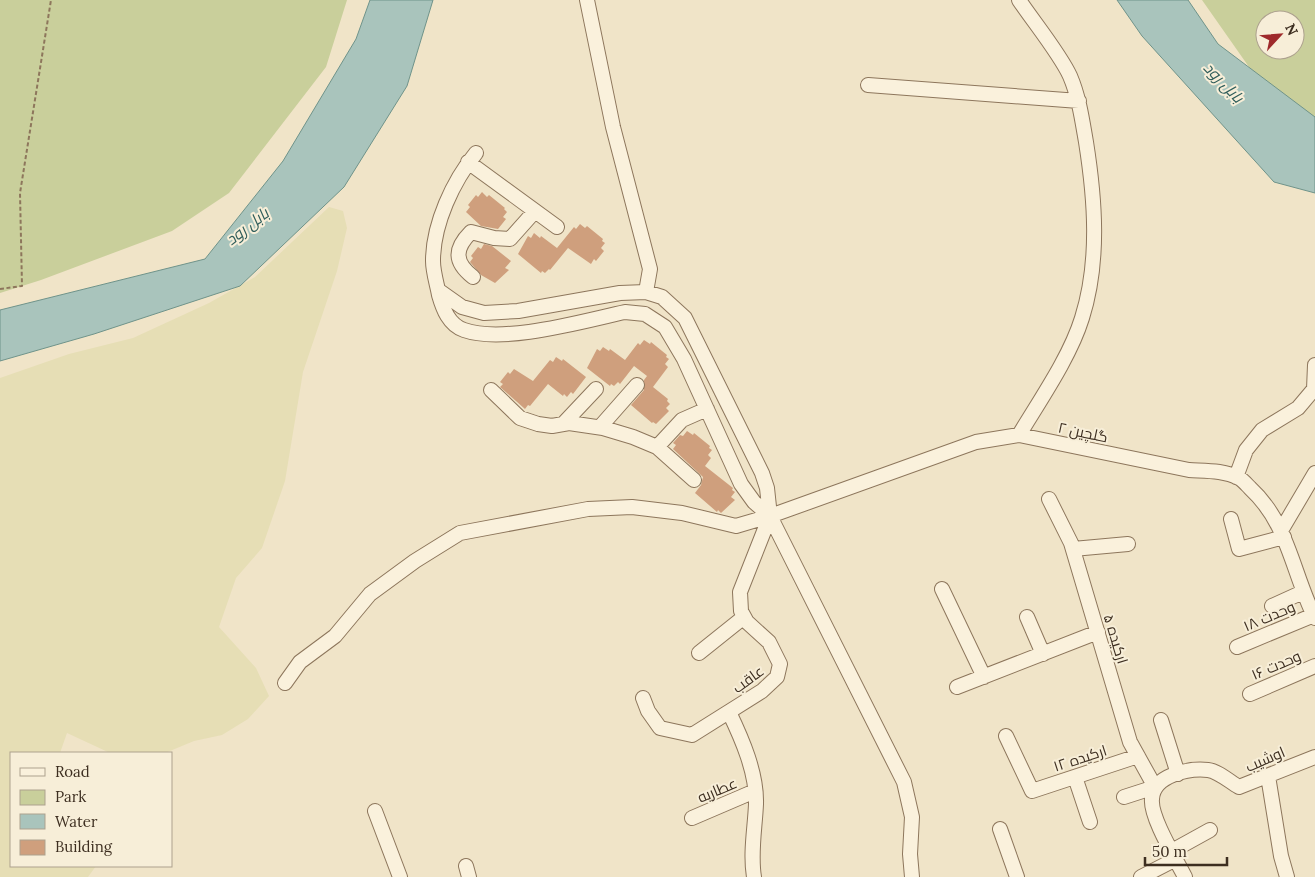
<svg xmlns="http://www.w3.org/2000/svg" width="1315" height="877" font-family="Lora,Cairo,serif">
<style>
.farmland{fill:#e6deb5}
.green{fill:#c9cf9b;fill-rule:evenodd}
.water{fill:#a9c4bc;stroke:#6f938a}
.building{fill:#cf9f7d}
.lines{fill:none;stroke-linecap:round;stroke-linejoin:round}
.minor-casing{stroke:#8d765c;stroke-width:16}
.path{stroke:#8d765c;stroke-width:2;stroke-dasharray:4 2.5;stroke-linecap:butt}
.minor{stroke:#faf1dc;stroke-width:14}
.labels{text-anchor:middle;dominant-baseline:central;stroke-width:4;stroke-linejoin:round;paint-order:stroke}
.street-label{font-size:15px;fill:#3d2e20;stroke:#f7eed8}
.water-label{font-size:16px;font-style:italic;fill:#2f5d5a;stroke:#f7eed8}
</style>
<rect width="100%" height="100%" fill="#f0e4c8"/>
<path class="farmland" d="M329,207L343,211L347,228L337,271L303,372L285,481L262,548L236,578L219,627L256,668L269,696L248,719L222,735L194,741L165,753H110L67,733L60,753H11V866H96L88,877H0V378L69,354L133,338L209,303L255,277Z"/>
<path class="green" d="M0,0H347L326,67L229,193L172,231L41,280L0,293Z
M1202,0H1315V124L1263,87ZM1265,20H1295V50H1265Z"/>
<path class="water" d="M370,0H433L407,86L344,187L240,286L94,334L0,361V310L205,259L283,161L356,39Z
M1117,0H1188L1218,44L1315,117V193L1274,182L1142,36Z"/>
<path class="building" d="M482,192L487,197L489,195L505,208L504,209L507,212L503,217L506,219L498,229L481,226L466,212L470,207L468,205L476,195L478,197Z
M580,224L585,228L587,226L603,239L602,241L605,243L601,248L604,251L596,261L594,259L591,264L568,248L550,270L549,269L545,273L542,271L541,273L518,254L528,236L531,238L534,233L540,238L541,236L557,248L574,227L576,229Z
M484,244L492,246L511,261L505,268L509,270L495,283L481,275L470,262L473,258L471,256L478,247L481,249Z
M644,340L650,344L651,342L667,355L666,357L669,359L665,364L668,367L653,387L668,399L667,401L670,404L666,408L669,411L656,424L653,422L652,423L631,405L644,390V380L647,376L634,366L620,384L618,382L614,386L611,384L610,386L587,368L597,349L600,351L603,347L609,351L610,349L625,360L638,343L640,345Z
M556,357L562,361L563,359L586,377L573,394L571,392L567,397L564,394L563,396L548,384L530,406L528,405L525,409L500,387L503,384L500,382L508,372L510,374L514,369L533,381L550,360L553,362Z
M687,431L693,435L694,433L710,446L709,448L712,450L708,455L711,458L705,466L733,488L732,490L735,492L731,497L735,500L721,513L718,510L717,512L695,493L701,485L703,477L673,449L676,445L673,443L680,435L683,436Z"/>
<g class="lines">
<defs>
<path id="minor" d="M587,0L613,127L650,269L646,292
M1019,0C1033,21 1060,54 1070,76C1079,97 1082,119 1086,142C1095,199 1100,261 1082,318C1070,357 1040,400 1019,435
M868,85L1079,101
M476,153C453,181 433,224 433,261C433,272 437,284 439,295C443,309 449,325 464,330C504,344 583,321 625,312L645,314L665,327L684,359L741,484L754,502L770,516
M468,162L557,227
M473,277C454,262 454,249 471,232L494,238L510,239L535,211
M438,290L462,307L484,313L518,311L620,293L646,292L662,297L685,318L762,473L767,488L770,516L904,782L912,817L910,854L912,877
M491,390L520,418L538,424L552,426L569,423L603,428L633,437L657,447L694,480
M563,424L596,389
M600,427L637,385
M657,447L682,420L707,409
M1236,477L1246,450L1262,430L1298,408L1314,389L1315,365
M1049,499L1071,543L1130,742L1155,787L1124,797
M1231,519L1239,549L1284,537
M1282,529L1315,473
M1073,549L1128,544
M942,589L984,677
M1272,606L1303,592
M1027,617L1043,654
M1237,647L1314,615
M699,653L744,617
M285,683L300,662L335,636L370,594L415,561L460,533L588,509L632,507L682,513L736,526L770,516L976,442L1019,435L1189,470C1205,471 1224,470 1239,478C1243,480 1247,485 1250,488C1289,524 1292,572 1315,618
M957,687L1098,632
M1250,694L1315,666
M643,698L648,711L660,728L692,735L762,691L777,677L780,664L769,642L747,622L741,611L740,592L770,516
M729,712C742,739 757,773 756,804C755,828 750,853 754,877
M1161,720L1178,774
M1006,736L1032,791L1138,756
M1268,776L1281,856L1287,877
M1075,777L1090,822
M375,811L400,877
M692,818L755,791
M1000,829L1017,877
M1172,851L1210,830
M466,866L469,877
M1141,877L1176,859
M1185,877C1176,859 1150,817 1152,799C1153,775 1189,768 1208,770C1218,771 1230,782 1239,787L1315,757"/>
</defs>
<use href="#minor" class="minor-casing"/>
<path class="path" d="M0,289L22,286L20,193L51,0"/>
<use href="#minor" class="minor"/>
</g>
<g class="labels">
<g class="street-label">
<text transform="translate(1083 432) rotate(12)">گلچین ۲</text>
<text transform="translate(1269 616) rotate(-23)">وحدت ۱۸</text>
<text transform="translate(1116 639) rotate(73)">ارکیده ۵</text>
<text transform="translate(1276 665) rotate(-23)">وحدت ۱۶</text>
<text transform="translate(748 679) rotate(-36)">عاقب</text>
<text transform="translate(1080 758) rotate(-18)">ارکیده ۱۲</text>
<text transform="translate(1265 759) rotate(-23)">اوشیب</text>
<text transform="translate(717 790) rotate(-23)">عطاریه</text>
</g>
<g class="water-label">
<text transform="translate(1224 82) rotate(46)">بابل رود</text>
<text transform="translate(247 226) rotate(-38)">بابل رود</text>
</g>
</g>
<rect x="10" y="752" width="162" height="115" fill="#f7eed8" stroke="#ada18e"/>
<rect x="20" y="768" width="25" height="8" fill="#faf1dc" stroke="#ada18e"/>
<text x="55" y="777" font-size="15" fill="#3d2e20">Road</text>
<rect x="20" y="790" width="25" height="15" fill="#c9cf9b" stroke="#ada18e"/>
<text x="55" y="802" font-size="15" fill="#3d2e20">Park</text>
<rect x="20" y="814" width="25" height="15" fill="#a9c4bc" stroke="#ada18e"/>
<text x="55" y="827" font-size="15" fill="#3d2e20">Water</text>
<rect x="20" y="840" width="25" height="15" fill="#cf9f7d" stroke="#ada18e"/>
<text x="55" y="852" font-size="15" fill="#3d2e20">Building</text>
<g transform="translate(1280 35) rotate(64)"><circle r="24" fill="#f7eed8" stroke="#ada18e"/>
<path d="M0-4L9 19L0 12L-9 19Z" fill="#9e2a2b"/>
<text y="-8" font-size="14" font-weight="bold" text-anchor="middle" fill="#3d2e20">N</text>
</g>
<path d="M1145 857v8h82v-8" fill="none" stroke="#3d2e20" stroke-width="2.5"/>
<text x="1152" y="857" font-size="15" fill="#3d2e20" stroke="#f7eed8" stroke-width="4" paint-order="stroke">50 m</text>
</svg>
